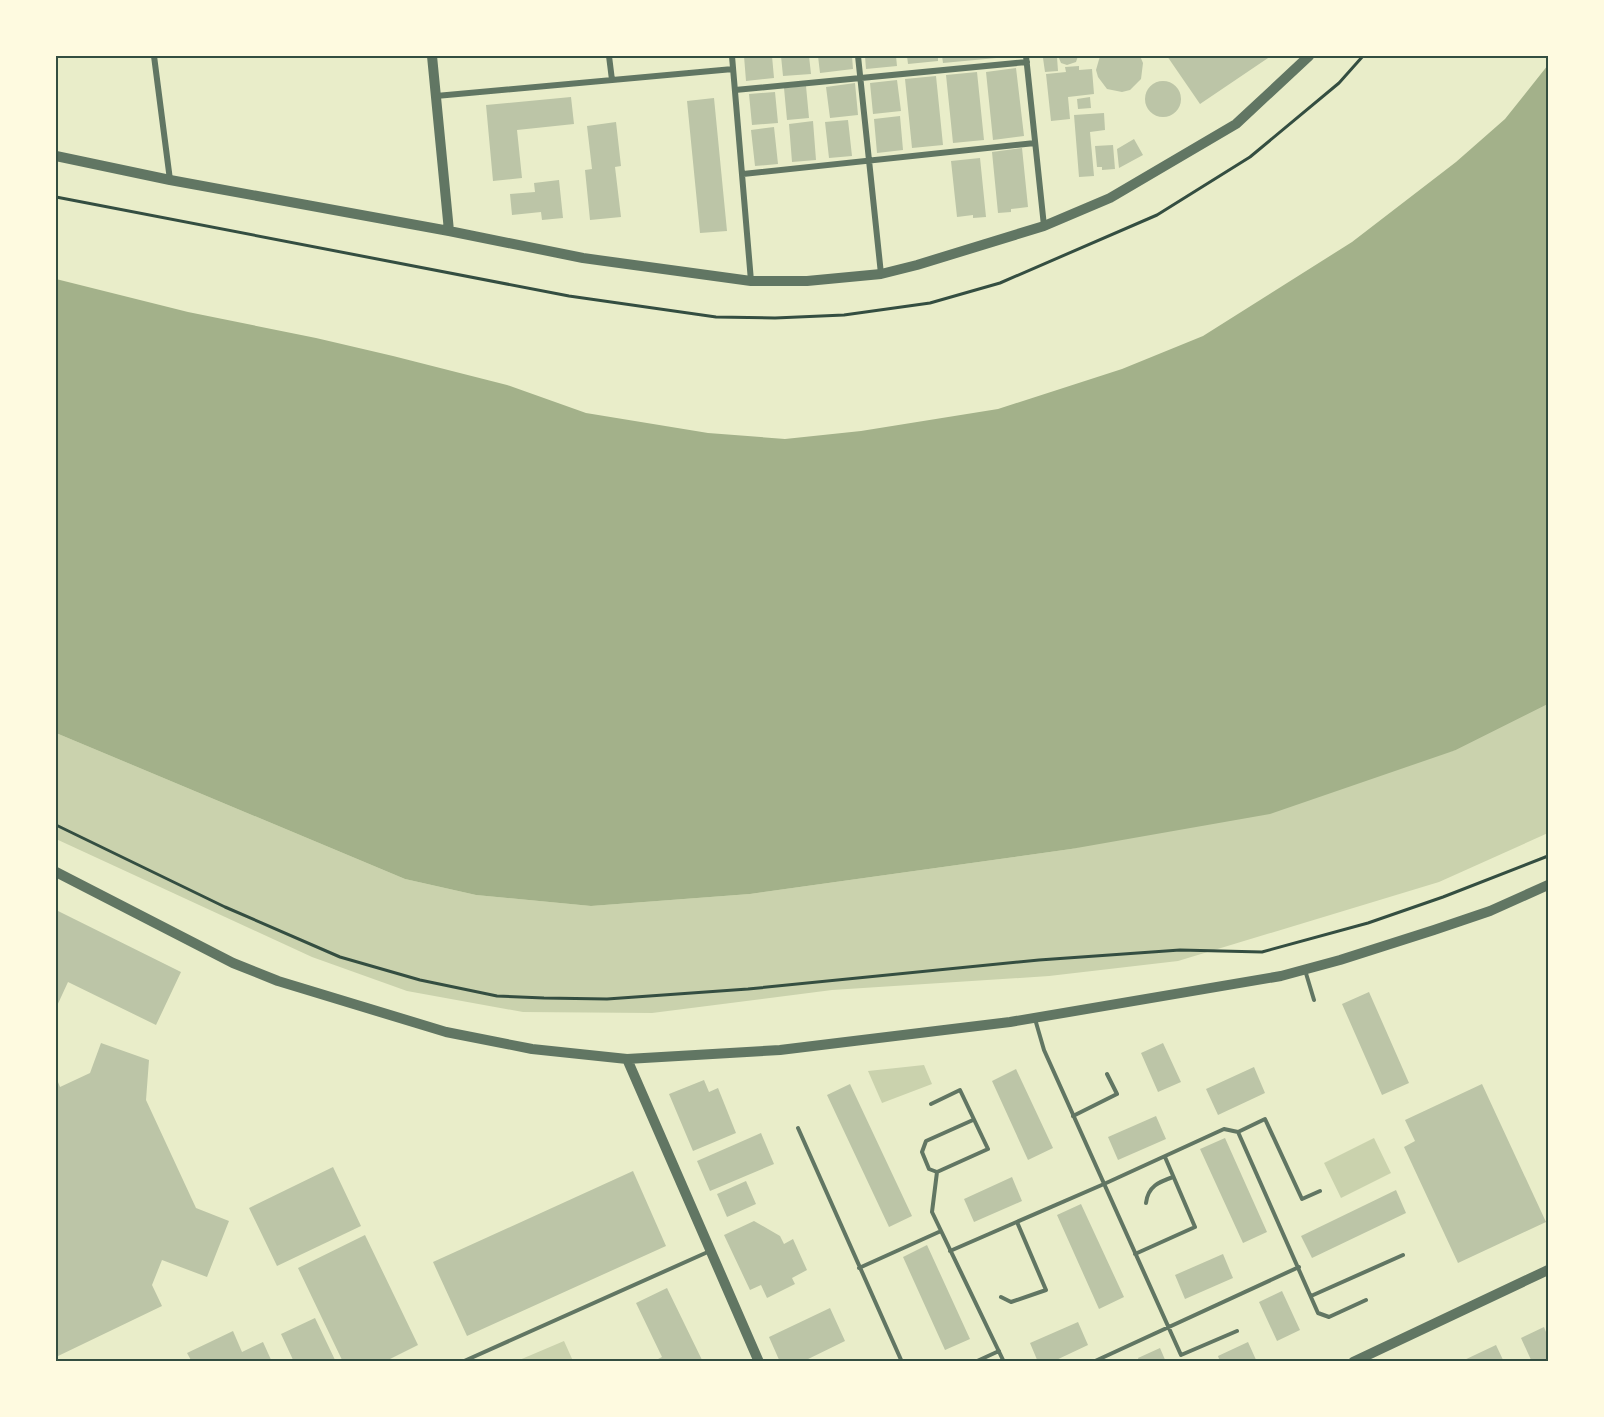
<svg xmlns="http://www.w3.org/2000/svg" width="1604" height="1417" font-family="'Varela Round',sans-serif">
<style>
.green{fill:#cad2ad}
.water{fill:#a3b18a}
.building{fill:#bcc5a7}
.lines{fill:none;stroke-linecap:round;stroke-linejoin:round}
.path{stroke:#344e41;stroke-width:3}
.service{stroke:#617663;stroke-width:4}
.minor{stroke:#617663;stroke-width:6}
.tertiary{stroke:#617663;stroke-width:10}
.neatline{fill:none;stroke:#344e41;stroke-width:2}
</style>
<rect width="100%" height="100%" fill="#e9edc9"/>
<path class="green" d="M1548,704V833L1439,882L1178,961L1049,976L832,990L652,1013L523,1012L407,991L312,957L56,839V733L405,879L476,895L591,906L750,894L1071,849L1456,750Z
M924,1065L932,1084L882,1103L868,1071Z
M1374,1138L1391,1173L1341,1198L1324,1163Z
M564,1341L573,1361H517Z"/>
<path class="water" d="M1548,65V704L1456,750L1270,814L1071,849L750,894L591,906L476,895L405,879L56,733V279L188,312L316,338L393,356L507,385L586,413L708,433L785,439L861,431L998,409L1122,369L1203,336L1352,242L1456,162L1505,119Z"/>
<path class="building" d="M744,56H772L774,78L746,81Z
M781,56H809L811,74L783,76Z
M818,56H852L853,69L820,73Z
M865,56H896L897,66L866,69Z
M907,56H938V61L908,64Z
M942,56H1007V57L943,63Z
M1058,56H1078L1076,62L1067,65L1061,63Z
M1100,56H1140L1143,63L1141,79L1130,90L1122,92L1107,89L1098,77L1096,70Z
M1167,56H1271L1200,104Z
M1057,57L1058,71L1045,72L1043,58Z
M1079,66V70L1092,69L1094,94L1068,97L1070,119L1051,121L1046,74L1066,72L1065,67Z
M1016,68L1024,136L993,140L986,72Z
M977,72L984,140L953,143L946,75Z
M936,76L943,145L912,148L905,79Z
M897,80L901,111L873,114L870,83Z
M1145 99a18 18 0 1 1 36 0a18 18 0 1 1-36 0Z
M855,83L858,115L830,118L826,87Z
M806,86L809,118L787,120L784,88Z
M775,92L778,123L752,125L749,94Z
M571,97L574,124L517,130L522,178L493,181L486,105Z
M1090,97L1091,108L1078,109L1077,99Z
M714,98L727,231L700,233L687,101Z
M1104,113L1105,130L1090,132L1094,176L1079,177L1074,115Z
M900,116L903,150L877,153L874,119Z
M848,120L852,156L829,158L825,122Z
M813,121L816,160L792,162L789,124Z
M616,122L621,166L615,167L621,217L590,220L585,170L592,169L587,126Z
M774,127L778,164L755,166L751,130Z
M1134,139L1143,155L1119,168L1117,149Z
M1113,145L1115,169L1102,170V167H1097L1095,146Z
M1022,148L1028,207L1011,209V212L998,213L992,152Z
M980,158L986,217L973,218V215L957,217L951,161Z
M559,180L563,218L542,220L541,212L512,215L510,194L535,192L534,183Z
M56,910L181,972L156,1025L68,982L56,1008Z
M1369,992L1409,1083L1382,1095L1342,1004Z
M101,1043L149,1060L146,1100L196,1208L229,1221L207,1277L162,1260L152,1285L162,1306L56,1357V1077L60,1087L90,1073Z
M1163,1043L1181,1082L1158,1092L1141,1053Z
M1254,1067L1265,1093L1218,1115L1206,1089Z
M1016,1069L1053,1148L1028,1160L992,1081Z
M704,1080L709,1092L718,1088L736,1133L693,1151L669,1094Z
M850,1084L912,1216L889,1227L827,1095Z
M1482,1084L1546,1222L1458,1263L1404,1147L1415,1141L1405,1120Z
M1156,1116L1166,1139L1118,1160L1108,1137Z
M761,1133L774,1164L710,1191L697,1161Z
M1225,1138L1267,1232L1243,1243L1200,1149Z
M333,1167L361,1226L277,1266L249,1208Z
M633,1171L666,1246L467,1336L433,1262Z
M1012,1177L1022,1201L974,1222L964,1199Z
M746,1181L756,1204L727,1217L717,1194Z
M1396,1190L1406,1213L1312,1258L1301,1236Z
M1081,1204L1124,1297L1099,1309L1057,1215Z
M754,1221L780,1236L784,1244L793,1239L807,1270L792,1278L795,1284L767,1298L761,1285L750,1290L724,1235Z
M365,1235L418,1345L384,1362H343L298,1268Z
M927,1245L970,1339L945,1350L903,1257Z
M1223,1254L1233,1278L1185,1299L1175,1275Z
M667,1288L703,1362H652L662,1357L636,1303Z
M1282,1291L1300,1330L1277,1341L1259,1302Z
M830,1308L845,1341L802,1362H780L769,1337Z
M315,1318L336,1362H294L281,1334Z
M1078,1322L1088,1345L1052,1362H1038L1030,1343Z
M1544,1327L1548,1337V1362H1532L1521,1338Z
M233,1331L242,1352L263,1342L272,1362H192L187,1353Z
M1248,1342L1257,1362H1220L1218,1356Z
M1496,1345L1504,1362H1460Z
M1160,1348L1166,1362H1139L1138,1358Z"/>
<g class="lines">
<path class="path" d="M56,197L569,296L716,317L775,318L844,315L930,303L1000,283L1157,215L1250,157L1339,83L1363,56
M56,825L225,907L340,957L420,980L497,996L544,998L607,999L748,989L1039,960L1180,950L1262,952L1368,923L1443,897L1548,856"/>
<path class="service" d="M1305,970L1314,1000
M1035,1019L1044,1050L1181,1355L1237,1331
M931,1104L960,1090L988,1149L937,1172L932,1212L1004,1362
M1073,1116L1117,1094L1107,1074
M798,1128L902,1362
M1238,1132L1318,1313L1329,1317L1366,1300
M937,1172L929,1169L922,1152L926,1141L973,1120
M1146,1203C1148,1186 1159,1182 1173,1177
M950,1251L1104,1184L1224,1129L1238,1132L1265,1119L1302,1199L1320,1191
M1135,1254L1195,1227L1165,1157
M859,1268L941,1231
M1311,1296L1403,1255
M1001,1297L1011,1302L1046,1290L1017,1222
M462,1362L710,1251
M975,1362L999,1351
M1093,1362L1299,1267"/>
<path class="minor" d="M154,56L170,180
M609,56L612,80
M732,56L751,281
M858,56L881,274
M1026,56L1044,226
M735,90L1027,62
M436,96L733,69
M743,174L1035,143"/>
<path class="tertiary" d="M432,56L449,231
M56,156L170,180L449,231L583,258L751,281H807L881,274L917,265L1044,226L1110,198L1236,124L1309,56
M56,872L233,963L278,981L446,1032L532,1049L627,1059L780,1050L1010,1022L1281,976L1340,960L1434,930L1490,911L1548,885
M627,1059L759,1362
M1353,1362L1548,1270"/>
</g>
<rect width="1604" height="1417" fill="none" stroke="#fefae0" stroke-width="114"/>
<rect x="57" y="57" width="1490" height="1303" class="neatline"/>
</svg>
